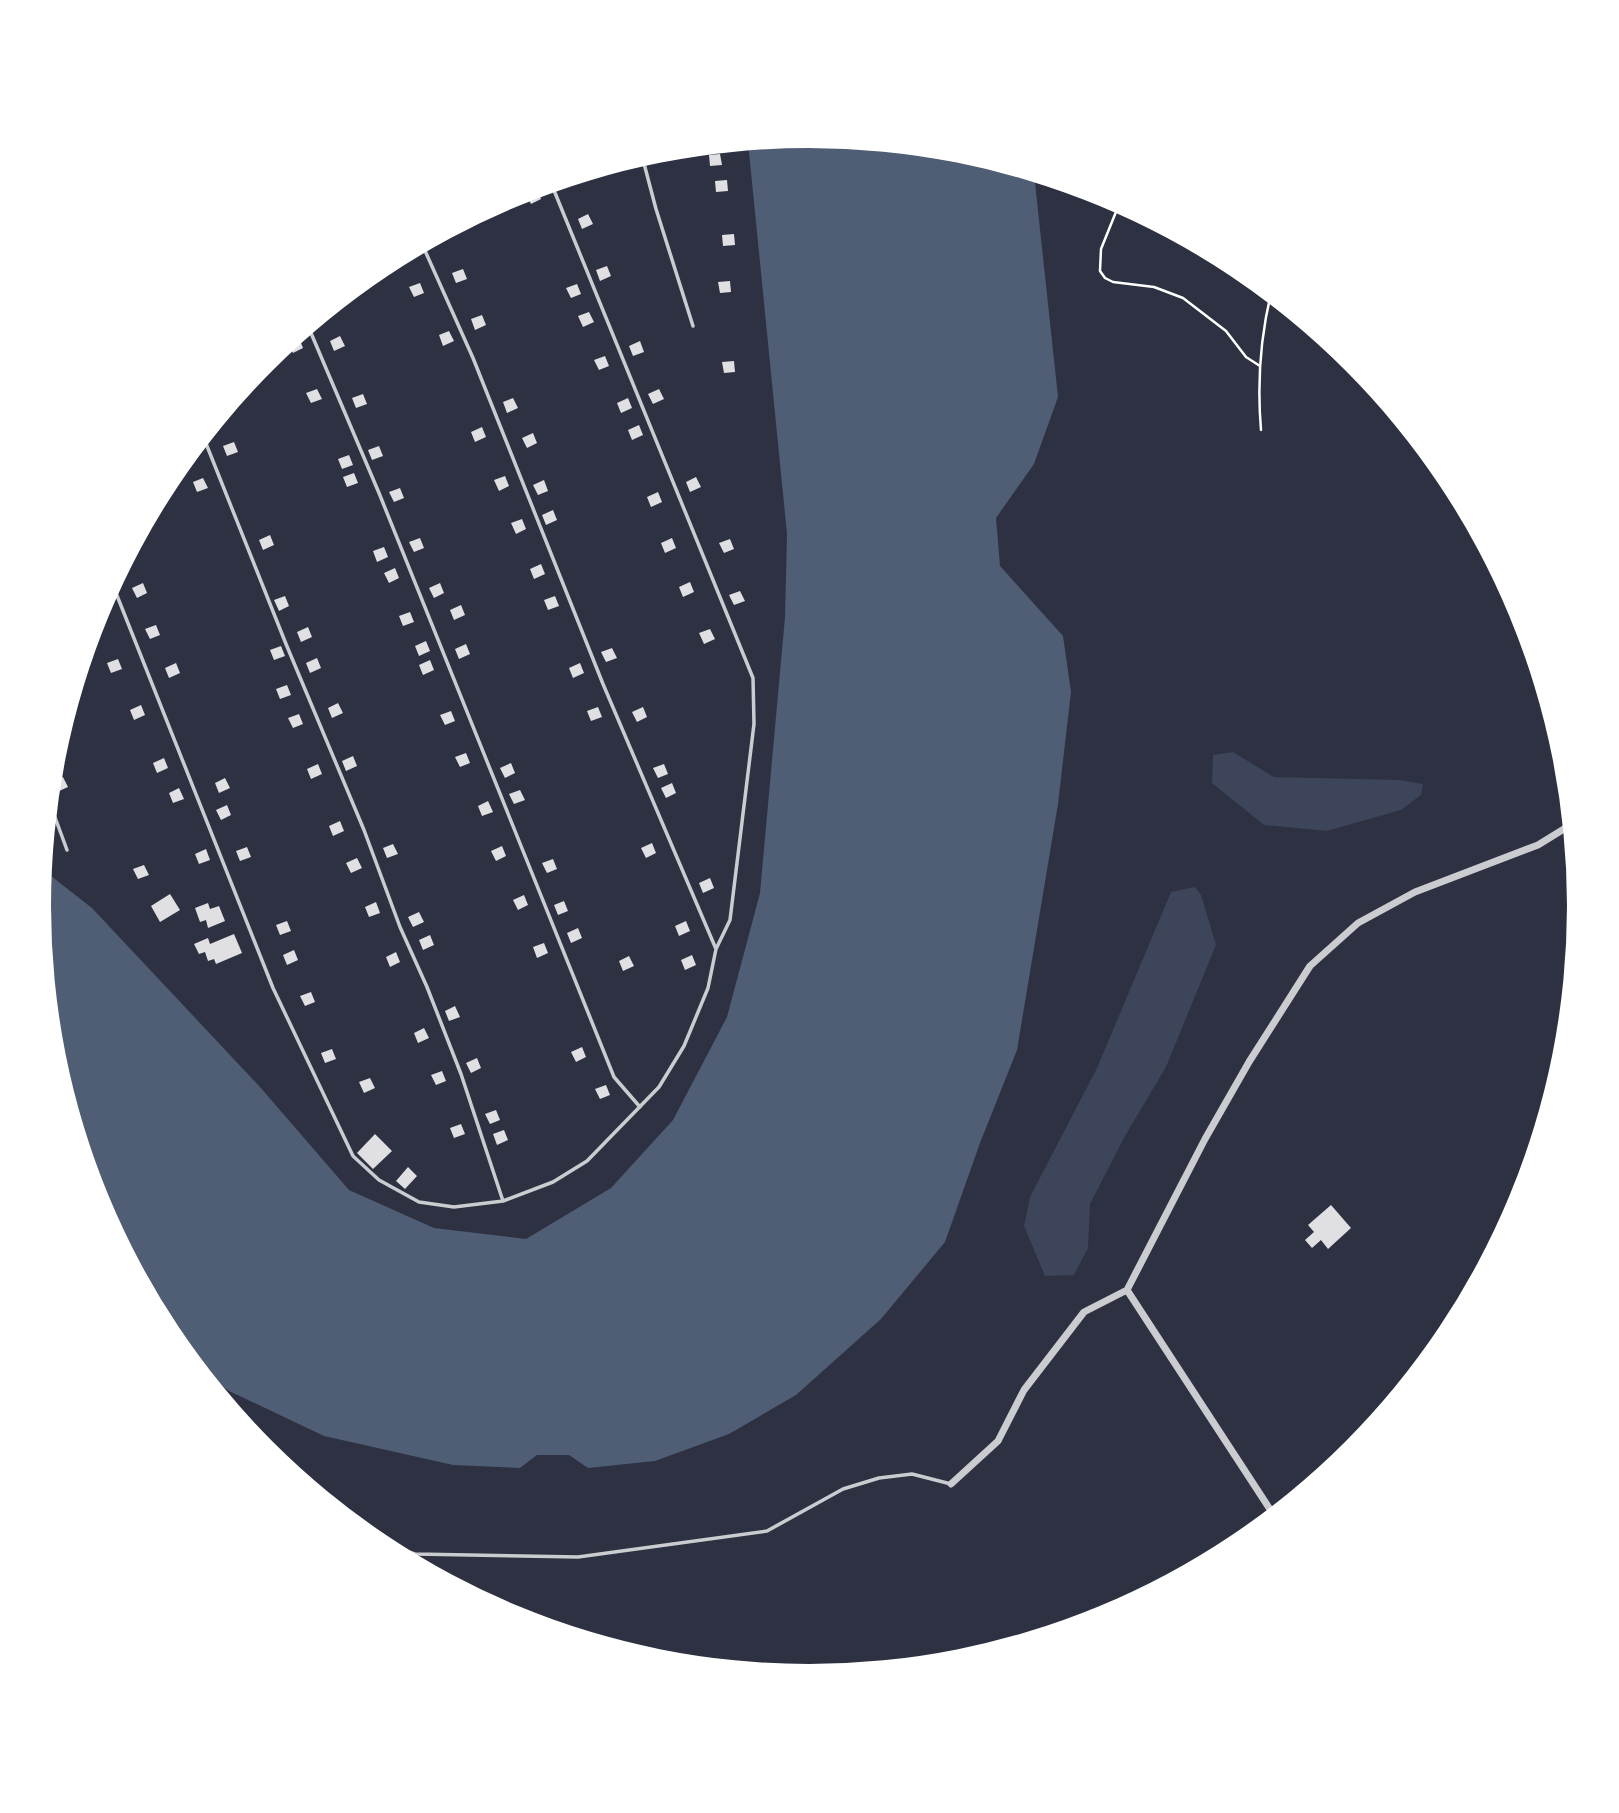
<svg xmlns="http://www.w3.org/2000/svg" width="1619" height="1813" font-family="'Exo 2',sans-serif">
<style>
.green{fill:#3c4559}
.water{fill:#4f5d75}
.building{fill:#e0e0e3}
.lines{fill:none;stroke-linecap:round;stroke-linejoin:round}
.path{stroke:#fff;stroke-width:2.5}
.service{stroke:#caccd0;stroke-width:3.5}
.minor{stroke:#caccd0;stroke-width:7}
</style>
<rect width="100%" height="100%" fill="#2d3142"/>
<path class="green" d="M1233,752L1274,777L1400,780L1423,784L1421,795L1401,810L1327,831L1264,825L1212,783L1213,755Z
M1195,887L1201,895L1216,945L1166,1067L1125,1136L1090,1204L1088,1248L1074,1275L1045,1276L1024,1226L1030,1197L1097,1068L1171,892Z"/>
<path class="water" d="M810,136L960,150L1034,173L1058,397L1034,464L996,518L1000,566L1063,636L1071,692L1058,804L1017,1050L980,1143L945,1242L881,1319L796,1395L729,1434L655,1461L588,1468L569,1455H537L520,1468L453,1465L324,1436L229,1391L195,1367L168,1334L97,1201L53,1057L39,906L42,869L92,908L260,1087L349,1190L434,1228L526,1239L611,1188L673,1120L727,1017L760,893L785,617L787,534L748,142Z"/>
<path class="building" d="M720,154L722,165L710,166L709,155Z
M727,180L728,191L716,192L715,181Z
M537,189L541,199L531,204L526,194Z
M588,214L593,224L582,229L578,219Z
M734,234L735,245L723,246L722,235Z
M607,266L611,276L600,281L596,270Z
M463,269L467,279L456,283L452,273Z
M730,281L731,292L720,293L718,282Z
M420,283L424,293L414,297L409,287Z
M577,284L581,294L571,298L566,288Z
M589,312L594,322L583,327L578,316Z
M482,315L486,325L475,330L471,319Z
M449,331L454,341L443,346L439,335Z
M340,336L345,346L334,351L330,341Z
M299,338L303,348L293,353L288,343Z
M640,341L644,352L633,356L629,346Z
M605,356L609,366L599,370L594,360Z
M734,361L735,372L724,373L722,362Z
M317,389L322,399L311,403L306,393Z
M659,389L664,399L653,404L648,394Z
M363,394L367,404L356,408L352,398Z
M513,398L518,408L507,413L503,402Z
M628,398L632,408L621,413L617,403Z
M639,425L643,435L632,440L628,430Z
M482,427L486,437L475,442L471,432Z
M533,433L537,443L527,448L522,438Z
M234,442L238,452L227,456L223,446Z
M379,446L383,456L372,460L368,450Z
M349,455L353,465L342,469L338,459Z
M354,473L358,483L347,487L343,477Z
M505,476L509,486L499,491L494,480Z
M696,477L701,487L690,492L686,482Z
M203,478L208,488L197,492L193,482Z
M544,480L548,491L538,495L533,485Z
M400,488L404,498L394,502L389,492Z
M658,492L662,502L651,507L647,497Z
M553,510L557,520L546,525L542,515Z
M522,519L526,529L516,534L511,523Z
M270,535L274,545L263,550L259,540Z
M420,538L424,548L414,552L409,542Z
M672,538L676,548L665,553L661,543Z
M730,539L734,549L724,553L719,543Z
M384,547L388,557L377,562L373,551Z
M541,564L545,574L534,579L530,569Z
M395,568L399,578L389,583L384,573Z
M690,582L694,592L683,597L679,587Z
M143,583L147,593L137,598L132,588Z
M440,583L444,593L434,598L429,588Z
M740,591L745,601L734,605L729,595Z
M285,596L289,606L279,611L274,600Z
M555,596L559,606L548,610L544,600Z
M461,605L465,615L454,620L450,610Z
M410,612L414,622L403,626L399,616Z
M156,625L160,635L150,639L145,629Z
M308,627L312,637L301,642L297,632Z
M710,629L715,639L704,644L699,633Z
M426,641L430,651L419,656L415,646Z
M466,644L470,654L459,659L455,649Z
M281,646L285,656L274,660L270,650Z
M612,648L617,658L606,662L601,652Z
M317,658L321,668L310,673L306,663Z
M118,659L122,669L111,673L107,663Z
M430,660L434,670L423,675L419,665Z
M176,663L180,673L169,678L165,668Z
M580,663L584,673L573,678L569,668Z
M287,685L291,695L280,699L276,689Z
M338,703L343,713L332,718L328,708Z
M141,705L145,715L134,720L130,710Z
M598,707L602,717L591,721L587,711Z
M643,707L647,717L637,722L632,712Z
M451,711L455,721L445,725L440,715Z
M299,714L303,724L293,728L288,718Z
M60,748L64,758L54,763L55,750Z
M466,753L470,763L460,767L455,757Z
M353,756L357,766L346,771L342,761Z
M164,758L168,768L157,773L153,763Z
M511,763L515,773L505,778L500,768Z
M318,764L322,774L311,779L307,769Z
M664,764L668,774L658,778L653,768Z
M63,777L68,787L57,792L52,782Z
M225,778L230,788L219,793L215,783Z
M672,783L676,793L666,798L661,788Z
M179,788L184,799L173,803L169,793Z
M520,790L525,800L514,804L509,794Z
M488,801L493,812L482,816L478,806Z
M227,805L231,815L221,820L216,810Z
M340,821L344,831L333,836L329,826Z
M652,843L656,853L646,858L641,848Z
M393,844L398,854L387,858L383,848Z
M502,846L506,856L496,861L491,851Z
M247,847L251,857L240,861L236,851Z
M206,849L210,860L199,864L195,854Z
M357,858L362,868L351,873L346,863Z
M553,859L557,869L547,873L542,863Z
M144,865L149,875L138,879L133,869Z
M710,878L714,888L703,893L699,883Z
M170,894L180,910L160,922L151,906Z
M524,895L528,905L518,910L513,900Z
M564,901L568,911L558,915L554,905Z
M376,902L380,913L369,917L365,907Z
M208,903L210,909L219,906L225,921L208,928L206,920L200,922L195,908Z
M419,912L424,922L413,927L408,917Z
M287,921L291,931L280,935L276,925Z
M686,921L690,931L679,936L675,926Z
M578,928L582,938L571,943L567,933Z
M234,934L242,953L216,964L214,959L208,961L205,952L199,954L194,944L208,938L210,944Z
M430,935L434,945L423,950L419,940Z
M544,943L548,953L537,958L533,947Z
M294,950L298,960L287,965L283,955Z
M396,952L400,962L390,967L386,957Z
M692,955L696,965L685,970L681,960Z
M629,956L634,966L623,971L619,961Z
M311,992L315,1002L305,1006L300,996Z
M455,1006L460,1017L449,1021L445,1011Z
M424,1028L429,1038L418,1043L414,1033Z
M582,1047L586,1057L576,1062L571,1052Z
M332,1049L336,1059L325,1063L321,1053Z
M477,1058L481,1068L471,1073L466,1063Z
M442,1071L446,1081L436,1085L431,1075Z
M370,1078L375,1088L364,1093L359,1082Z
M606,1085L610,1095L600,1099L595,1089Z
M496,1110L500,1120L490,1124L485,1114Z
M461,1124L465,1134L454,1138L450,1128Z
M504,1130L508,1140L497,1145L493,1134Z
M375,1134L392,1151L373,1169L357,1153Z
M408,1167L417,1176L405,1189L396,1181Z
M1331,1205L1351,1228L1328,1249L1321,1240L1312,1248L1305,1240L1314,1232L1308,1225Z"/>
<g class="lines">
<path class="path" d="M1120,202L1101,249L1100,271L1105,278L1113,282L1154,287L1183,298L1226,331L1246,357L1260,366
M1261,430C1257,383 1260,339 1271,293"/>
<path class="service" d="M642,156L656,209L693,326
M422,244L473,358L603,684L716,949
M308,326L379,493L614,1077L640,1107
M203,436L286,644L364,830L400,927L427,987L461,1074L503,1201
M112,583L273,988L353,1156L379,1180L419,1202L454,1207L503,1201L553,1182L587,1161L659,1087L684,1046L708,988L716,949L730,920L754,724L753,678L551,183
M49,801L67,850
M375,1542L415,1554L578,1557L767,1531L843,1489L879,1478L912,1474L951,1484"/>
<path class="minor" d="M1575,850L1574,887L1580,917
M1127,1290L1275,1517
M951,1484L998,1441L1024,1390L1084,1312L1127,1290L1205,1139L1249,1062L1310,966L1358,923L1415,892L1538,845L1572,824"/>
</g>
<path d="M0 0H1619V1813H0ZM51 906a758 758 0 1 1 1516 0a758 758 0 1 1-1516 0Z" fill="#fff" fill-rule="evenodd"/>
</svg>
